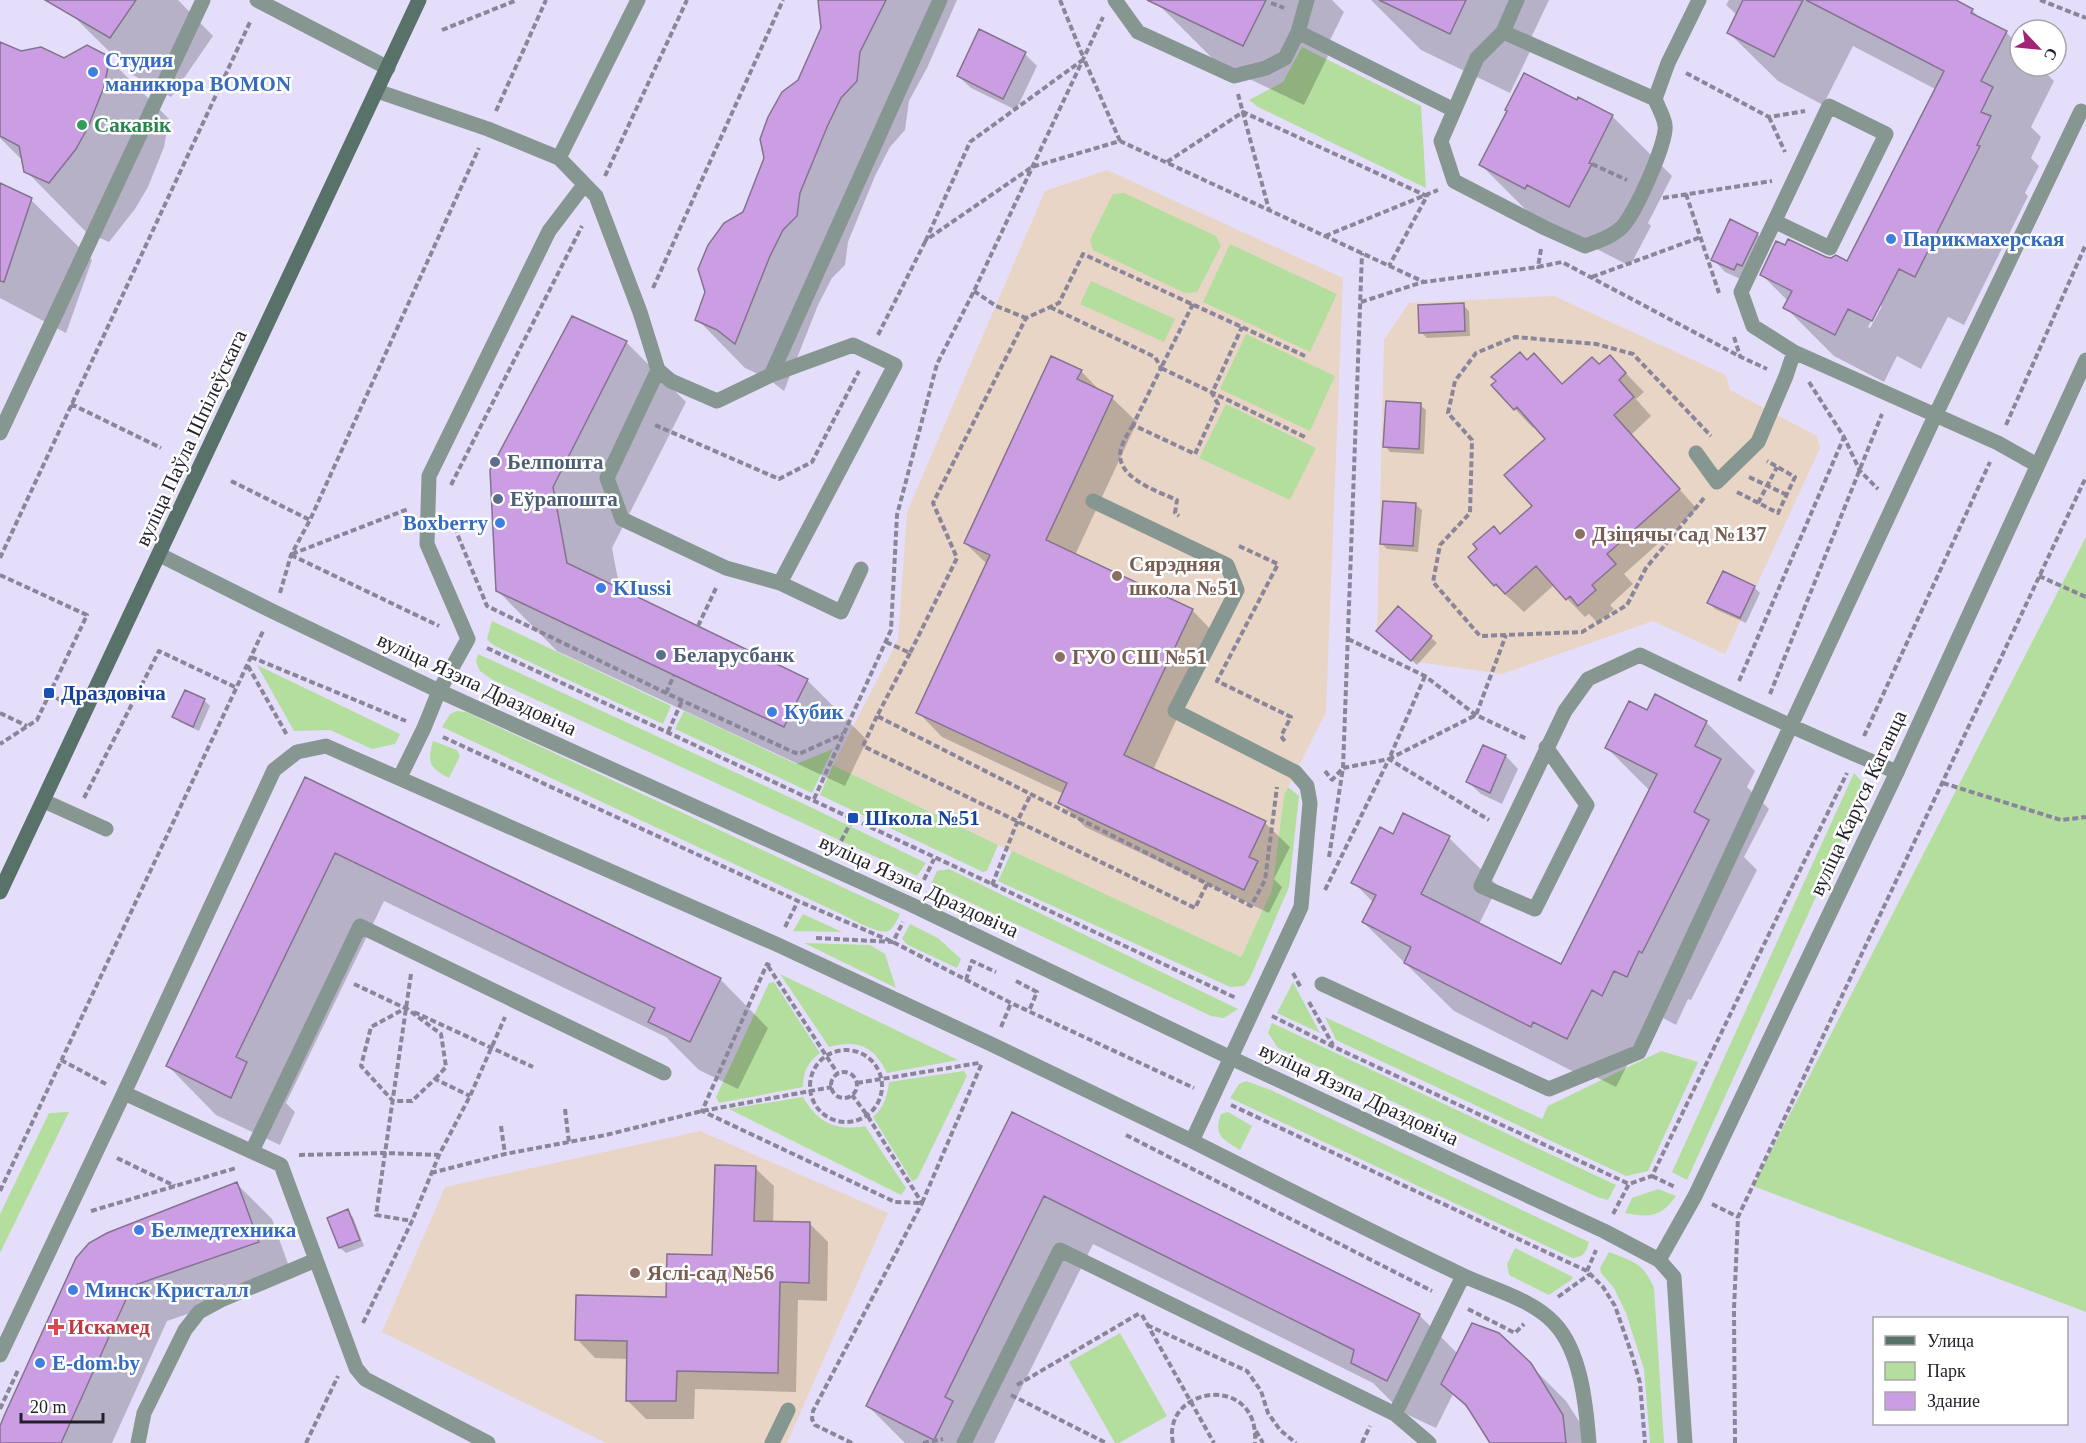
<svg xmlns="http://www.w3.org/2000/svg" width="2086" height="1443" font-family="Georgia,serif">
<style>
.education{fill:#e9d5c6}
.green{fill:#b4de9e}
.shadow{fill:#0003;fill-rule:evenodd}
.building{fill:#cb9ee4;stroke:#84728f;stroke-width:1.5}
.lines{fill:none;stroke-linecap:round;stroke-linejoin:round}
.path{stroke:#8b859a;stroke-width:4;stroke-dasharray:6 3;stroke-linecap:butt}
.lane{stroke:#869690;stroke-width:15}
.street{stroke:#869690;stroke-width:15}
.secondary{stroke:#597269;stroke-width:15}
.shop-dot{fill:#3f7fe0;stroke:#fff;stroke-width:2}
.leisure-dot{fill:#2e9e5b;stroke:#fff;stroke-width:2}
.service-dot{fill:#5c6f8a;stroke:#fff;stroke-width:2}
.education-dot{fill:#8d6e63;stroke:#fff;stroke-width:2}
.transit-dot{fill:#1a4fb4;stroke:#fff;stroke-width:2}
.health-dot{fill:#e0444e;stroke:#fff;stroke-width:2}
.labels{text-anchor:middle;dominant-baseline:central;stroke-width:5;stroke-linejoin:round;paint-order:stroke}
.shop-label{font-size:21px;font-weight:bold;fill:#366cbe;stroke:#fff;text-anchor:start}
.leisure-label{font-size:21px;font-weight:bold;fill:#27864d;stroke:#fff;text-anchor:start}
.street-label{font-size:21px;fill:#221e2a;stroke:#fff}
.service-label{font-size:21px;font-weight:bold;fill:#4e5e75;stroke:#fff;text-anchor:start}
.education-label{font-size:21px;font-weight:bold;fill:#785e54;stroke:#fff;text-anchor:start}
.transit-label{font-size:21px;font-weight:bold;fill:#164399;stroke:#fff;text-anchor:start}
.health-label{font-size:21px;font-weight:bold;fill:#be3a42;stroke:#fff;text-anchor:start}
</style>
<rect width="100%" height="100%" fill="#e5defa"/>
<path class="education" d="M1107,170L1343,278L1326,712L1284,795L1272,890L1241,957L1006,849L833,765L898,640L907,512L1045,191Z
M1554,296L1726,375L1730,390L1817,436L1820,448L1725,654L1653,621L1502,674L1411,661L1377,631L1384,340L1409,303Z
M700,1131L888,1213L787,1443H606L382,1332L445,1187Z"/>
<path class="green" d="M1302,47L1421,106L1426,188L1258,107L1249,100L1283,82Z
M1124,193L1216,236L1221,246L1197,292L1185,293L1093,250L1090,240L1113,194Z
M1230,244L1337,294L1310,352L1203,302Z
M1091,281L1175,319L1164,342L1080,304Z
M1246,334L1335,376L1310,431L1220,389Z
M1226,404L1316,448L1290,500L1199,458Z
M2086,537V1312L1753,1186Z
M492,621L671,706L663,724L493,645L487,639Z
M478,654L802,803L926,863L917,876L491,679L480,671L476,662Z
M257,665L400,734L395,744L372,749L330,730L294,731Z
M457,711L466,712L900,914C897,920 894,928 888,931C879,935 850,918 841,914L442,727L450,714Z
M684,711L796,764L833,749L812,793L675,729Z
M433,741L457,750L460,756L449,778C429,768 427,762 433,741Z
M833,765L998,845L987,871L983,872L820,795Z
M1854,773L1864,784L1861,798L1687,1180L1672,1172Z
M1288,787L1299,796L1289,887L1250,978L1244,986L1230,987L998,881L1012,851L1241,957L1272,890L1284,795Z
M949,869L1238,1009L1224,1018L1211,1016L931,884L937,871Z
M803,914L842,932L793,931Z
M910,924L938,938L961,959L957,968L908,945L902,939Z
M804,943L870,945L885,954L896,988Z
M780,974L958,1060L887,1073C874,1046 858,1039 829,1047Z
M774,982L820,1053C808,1062 803,1072 803,1087L719,1103L716,1097L769,983Z
M1293,982L1320,1033L1277,1013Z
M1325,1017L1542,1119L1548,1106L1661,1051L1698,1062L1648,1171L1626,1176L1336,1040Z
M1272,1023L1616,1185L1608,1200L1597,1197L1278,1048L1268,1033Z
M964,1071L967,1076L917,1179L912,1181L873,1117C884,1107 887,1097 889,1082Z
M1246,1081L1271,1090L1589,1242C1586,1253 1583,1257 1572,1258L1230,1098L1239,1084Z
M803,1097C819,1124 836,1131 865,1126L906,1188L901,1195L729,1109Z
M69,1112L0,1253V1214L49,1113Z
M1228,1112L1252,1126L1240,1150C1223,1139 1213,1136 1221,1114Z
M1658,1189L1676,1196C1661,1217 1650,1218 1625,1213L1632,1198Z
M1515,1248L1573,1277L1571,1280L1549,1295L1509,1275L1507,1264Z
M1609,1252C1634,1262 1643,1262 1654,1288L1664,1443H1650L1644,1369L1626,1313L1614,1288L1601,1273L1600,1268Z
M1120,1333L1167,1416L1119,1443H1115L1069,1362Z"/>
<path class="shadow" d="M57,0H178L213,36L171,97L133,75Z
M821,0H957L927,68L909,101L905,130L890,147L875,176L848,242L845,265L832,278L818,305L784,391L767,378L745,368L697,319L823,28Z
M1160,0H1332L1344,12L1324,52L1328,56L1304,105L1218,64L1158,4Z
M1371,0H1549L1530,40L1534,43L1510,93L1421,50Z
M1729,0H1953L1972,10L1982,20L2006,32L2020,47V66H2039L2054,81L2031,127L2041,137L2031,158L2039,166L2025,193L2028,196L1964,325L1948,317L1921,369L1897,356L1884,382L1834,356L1785,307L1788,301L1762,275L1825,258L1848,263L1937,90L1853,46L1823,105L1778,81L1729,33L1738,16L1726,5ZM1879,306H1882L1870,328L1868,327Z
M0,43L21,52L64,59H109L169,119L164,147L148,187L135,209L109,242L86,232L26,171L24,162L0,138Z
M1025,54L1037,66L1016,110L971,88L958,76Z
M1577,102L1612,116L1672,176L1648,223L1651,226L1630,266L1587,244L1541,225L1481,165Z
M0,184L31,200L92,260L66,333L0,298Z
M1757,234L1770,246L1747,282L1725,272L1713,259Z
M1463,305L1469,311L1470,336L1427,338L1421,332Z
M626,342L686,402L612,548L620,590L807,680L867,740L845,786L557,651L497,590Z
M1610,357L1644,392L1636,399L1651,416L1631,435L1697,509L1624,574L1633,584L1610,605L1614,609L1598,623L1589,614L1585,617L1554,585L1524,612L1495,585L1501,535L1534,506L1547,439L1536,425L1533,428L1515,409L1527,361L1563,385L1599,366Z
M1081,371L1102,393L1112,398L1137,422L1075,555L1192,610L1216,635L1153,770L1265,823L1290,847L1274,879L1282,887L1269,913L1085,827L1060,802L1064,794L942,737L918,712L987,564L965,543Z
M1420,405L1426,410L1424,454L1390,452L1385,446Z
M1416,505L1422,510L1418,552L1387,549L1381,543Z
M1754,587L1760,593L1746,623L1715,609L1709,603Z
M1398,608L1437,643L1417,665L1384,636Z
M186,692L205,701L210,706L199,731L180,722L174,717Z
M1648,712L1706,722L1755,771L1747,787L1769,809L1744,857L1757,870L1691,1000L1688,999L1676,1025L1663,1018L1651,1043L1641,1038L1616,1087L1582,1070L1580,1075L1454,1011L1363,922L1373,902L1353,882L1394,836L1404,815L1449,838L1498,886L1479,924L1562,966L1650,791L1607,748Z
M1484,747L1506,756L1518,769L1502,804L1481,794L1468,782Z
M306,779L720,979L768,1028L738,1089L699,1070L666,1037L384,901L286,1103L295,1112L280,1145L216,1115L168,1066Z
M1012,1114L1419,1315L1458,1354L1530,1365L1566,1401L1593,1443H1491L1474,1415L1453,1394L1436,1428L1402,1412L1373,1383L1093,1244L994,1443H905L868,1406Z
M755,1168L774,1186L773,1223L810,1224L828,1242L827,1301L798,1300L796,1392L695,1389L694,1419H646L627,1400L628,1359L595,1358L577,1339L667,1299L714,1256Z
M237,1184L272,1219L293,1278L167,1321L112,1443H0V1432L78,1259Z
M347,1211L353,1217L364,1246L346,1253L340,1248L329,1218Z"/>
<path class="building" d="M45,0H136L110,38Z
M818,0H886L860,52L857,81L841,98L827,127L800,193L797,216L783,230L770,256L735,344L717,330L695,320L705,292L698,269L708,245L724,223L743,212L764,158L760,139L768,117L782,92L798,80L821,28Z
M1147,0H1266L1243,46Z
M1379,0H1466L1450,34Z
M1743,0H1803L1774,57L1727,33Z
M1806,0H1956L1973,9L1971,13L2007,31L1981,81L1993,87L1981,112L1991,116L1977,145L1980,146L1915,277L1899,269L1872,321L1848,309L1835,335L1783,308L1792,291L1760,275L1776,241L1785,245L1788,239L1826,257L1831,258L1836,255L1847,261L1944,71Z
M979,29L1026,52L1003,99L957,76Z
M0,42L21,51L41,47L64,58L87,45L110,57L104,87L88,127L76,149L49,183L24,172L19,146L0,136Z
M1524,73L1577,100L1578,97L1613,115L1589,163L1592,164L1569,207L1527,185L1525,189L1479,165L1507,111L1505,110Z
M0,183L32,198L4,282L0,281Z
M1730,219L1758,233L1742,266L1737,264L1734,270L1711,260Z
M1464,303L1465,331L1419,333L1418,305Z
M572,316L627,341L553,487L567,563L808,679L784,727L496,591L490,470Z
M1520,352L1527,360L1534,353L1562,384L1592,357L1599,364L1610,355L1626,373L1619,380L1634,397L1614,415L1680,489L1607,554L1616,564L1592,585L1596,590L1578,606L1570,596L1566,600L1536,566L1505,594L1496,584L1494,586L1468,557L1477,549L1473,544L1494,526L1500,534L1532,506L1504,475L1545,439L1517,407L1514,410L1491,385L1496,381L1491,377Z
M1051,356L1082,370L1077,379L1113,396L1046,540L1193,609L1124,755L1266,821L1249,857L1258,861L1244,890L1058,803L1067,783L916,713L990,555L964,543Z
M1386,401L1421,403L1419,449L1383,447Z
M1383,501L1416,503L1413,546L1380,544Z
M1723,571L1755,586L1740,618L1707,603Z
M1398,606L1432,636L1411,661L1376,631Z
M185,690L205,699L193,727L172,717Z
M1655,694L1707,721L1695,746L1721,759L1694,812L1709,820L1642,953L1639,951L1627,977L1614,971L1602,996L1592,990L1567,1039L1533,1022L1531,1027L1404,963L1411,947L1362,922L1376,895L1351,883L1380,827L1393,834L1403,813L1450,836L1421,894L1561,964L1657,774L1605,748L1629,701L1647,710Z
M1483,745L1506,755L1490,793L1466,782Z
M305,777L721,978L690,1042L648,1022L655,1008L335,853L236,1057L247,1062L231,1098L166,1066Z
M1012,1112L1420,1314L1387,1381L1351,1363L1354,1350L1044,1196L945,1397L953,1401L934,1440L866,1406Z
M715,1165L756,1166L754,1221L810,1222L809,1283L780,1282L778,1373L677,1371L676,1401H626L627,1341L575,1340L576,1295L666,1297L667,1254L712,1255Z
M237,1182L259,1242L132,1286L61,1443H0V1426L4,1416L76,1258L89,1243L107,1233Z
M348,1209L360,1240L339,1248L327,1218Z
M1472,1323L1499,1333L1531,1363L1563,1415L1566,1443H1490L1466,1405L1441,1384Z"/>
<g class="lines">
<path class="path" d="M1060,0L1084,59
M2040,0L2086,18
M1271,3L1284,8
M442,30L517,0
M1686,73L1769,117L1805,111
M1238,94L1269,210
M496,111L546,0
M1769,117L1785,152
M1120,141L1084,59L970,142L926,240L1032,167L1120,141L1424,282L1538,267
M1167,162L1243,112L1427,196L1389,266
M1592,164L1627,180
M605,176L687,0
M1686,194L1719,293
M1663,198L1772,181
M1325,236L1438,190
M1541,249L1538,267L1562,262L1741,357L1767,369
M1592,277L1701,237
M653,288L783,0
M974,291L996,306L1026,318
M1361,302L1423,282
M1193,304L1161,368L1307,438
M1050,307L1155,357L1161,368L1133,425L1195,454L1218,404L1212,393L1242,327
M878,335L926,240
M1734,337L1740,356
M1809,382L1844,437L1860,471L1878,489
M71,404L161,448
M655,425L779,479L812,462L859,371
M1133,425C1129,432 1124,439 1122,446C1110,476 1157,491 1177,500L1175,513L1179,516
M2006,425L2086,244
M1749,477L1787,495
M231,481L310,520
M451,485L582,226
M1737,492L1778,513L1795,477L1767,461
M1704,498L1646,568L1627,605L1582,632L1480,636L1433,582L1440,545L1470,513L1472,440L1448,413L1455,381L1476,353L1515,337L1596,344L1633,354L1711,436
M1758,503L1777,467
M451,519L487,606L666,693L793,752L799,754L843,734
M1239,546L1278,564L1217,681L1291,717L1281,736L1286,743
M292,554L408,509
M291,555L439,626
M0,558L251,20
M0,575L87,615L37,720L0,744
M2039,576L2086,597
M280,593L291,555L310,520L479,148
M698,626L717,586
M1348,639L1425,676L1476,715L1527,739
M886,642L910,653L957,558L933,503L1026,318L1059,303L1083,254L1305,356
M487,648L1236,998
M910,653L877,716L1251,906L1265,880L1277,787
M251,657L406,721
M248,666L287,735
M1425,676L1389,759L1476,715L1506,635
M1739,681L1844,437
M49,693L66,704
M666,693L674,675
M1770,694L1882,414
M0,713L27,726
M877,716L863,746L1195,908L1207,884
M668,732L682,701
M1864,736L1990,462
M443,737L798,901L893,942L1011,1003L1194,1088
M1325,771L1332,780
M1331,781L1343,768L1389,759L1489,820
M1943,783L2061,820L2086,817
M84,798L159,651L237,688
M814,799L891,630L897,515L937,364L974,291L1103,17
M837,849L853,818
M1329,857L1343,768L1362,253
M992,885L1018,820L1031,794
M920,888L934,859
M1325,890L1389,759
M785,927L798,901
M816,938L893,942L903,922
M768,966L838,1074
M770,966L767,964L702,1111L895,1202L922,1203L982,1063
M1293,973L1301,988
M411,974L376,1215L412,1221
M966,980L972,961L996,972
M1016,981L1037,992L1029,1011
M354,984L407,1009
M1309,1002L1333,1045
M414,1012L533,1067
M1272,1016L1334,1047L1629,1184
M1001,1027L1011,1003
M810 1086a36 36 0 1 1 72 0a36 36 0 1 1-72 0Z
M61,1060L106,1084
M831 1085a13 13 0 1 1 26 0a13 13 0 1 1-26 0Z
M435,1079L446,1067L441,1034L406,1008L371,1027L361,1066L393,1101H412L435,1079L470,1096
M857,1083L979,1063
M1231,1105L1587,1271L1603,1287L1615,1306L1632,1355L1640,1383L1645,1443
M565,1109L569,1143
M501,1126L505,1154
M1126,1135L1432,1291
M299,1155L385,1153L439,1155
M117,1158L175,1186
M431,1173L505,1154L606,1135L702,1111L832,1087
M1652,1176L1675,1187
M0,1191L264,629
M1712,1204L1738,1217
M91,1211L236,1168
M1613,1214L1629,1184L1652,1176L1847,773
M1587,1271L1596,1250
M1558,1297L1590,1274
M1468,1309L1515,1333L1524,1324
M1142,1315L1214,1443
M363,1323L412,1221L439,1155L470,1096L505,1017
M1147,1325L1247,1371L1261,1391L1268,1413L1280,1430L1296,1443
M1017,1385L1140,1313
M1011,1395L1106,1443
M0,1409L19,1368
M1256,1431L1263,1443
M306,1443L338,1376
M852,1443L815,1425L812,1419L813,1411L922,1203L867,1115L852,1095
M923,1443L943,1439
M1173,1443C1161,1386 1260,1372 1255,1443
M1362,1443L1370,1426
M1735,1443L1734,1309L1738,1217L2086,477"/>
<path class="lane" d="M257,0L388,68
M1115,0L1138,32L1234,76L1266,68L1285,58L1298,32L1307,0
M1298,32L1454,110
M1503,32L1517,0
M377,91L488,129L559,158L596,196L640,312L658,370L671,381L717,401L771,375L940,0
M1655,99L1503,32L1477,58L1441,141L1454,181L1545,228L1585,246C1598,241 1612,237 1622,227C1634,216 1668,141 1665,125C1664,117 1658,107 1655,99L1668,63L1699,0
M559,158L638,0
M1776,222L1830,248L1886,134L1829,106L1741,292L1753,326L1794,352L1998,443L2037,465
M658,370L607,478L622,519L726,568L780,583L841,612L861,569
M771,375L853,345L895,365L780,583
M0,433L203,0
M1696,453L1717,482L1758,442L1786,376L1794,352
M1546,747L1587,805L1535,909L1481,886L1565,711L1588,679L1640,655C1725,696 1810,736 1897,772
M400,777L424,728L439,691L468,639L427,544L429,476L549,231L584,185
M44,801L106,829
M1322,984L1549,1089L1639,1052L1935,416L2081,111
M124,1093L281,1165L356,1368L365,1379L488,1443
M1192,1141C1282,1186 1371,1232 1462,1275C1491,1289 1532,1299 1554,1323C1581,1351 1586,1405 1589,1443
M252,1151L360,926L664,1073
M1659,1260L1674,1277L1685,1443
M0,1355L124,1093L274,770L297,752L326,746L776,944L993,1045L1192,1141L1301,907L1310,803L1307,786L1295,772L1175,711L1237,590L1227,565L1093,501
M1395,1414L1429,1443
M138,1443L144,1413L185,1330L199,1312L223,1299L316,1260
M772,1443L788,1410
M964,1443L1060,1250L1395,1414L1463,1276"/>
<path class="street" d="M160,555L272,611L439,691L912,905L1231,1058L1604,1231L1659,1260L1695,1196L1897,772L2086,360"/>
<path class="secondary" d="M0,892L419,0"/>
</g>
<g class="shop-dot">
<circle cx="93" cy="72" r="6"/>
<circle cx="1891" cy="239" r="6"/>
<circle cx="500" cy="523" r="6"/>
<circle cx="601" cy="588" r="6"/>
<circle cx="772" cy="712" r="6"/>
<circle cx="139" cy="1230" r="6"/>
<circle cx="73" cy="1290" r="6"/>
<circle cx="40" cy="1363" r="6"/>
</g>
<circle class="leisure-dot" cx="82" cy="125" r="6"/>
<g class="service-dot">
<circle cx="495" cy="462" r="6"/>
<circle cx="498" cy="499" r="6"/>
<circle cx="661" cy="655" r="6"/>
</g>
<g class="education-dot">
<circle cx="1580" cy="534" r="6"/>
<circle cx="1117" cy="576" r="6"/>
<circle cx="1060" cy="657" r="6"/>
<circle cx="635" cy="1273" r="6"/>
</g>
<g class="transit-dot">
<rect x="43" y="687" width="12" height="12" rx="3"/>
<rect x="847" y="812" width="12" height="12" rx="3"/>
</g>
<path class="health-dot" d="M53 1318h6v6h6v6h-6v6h-6v-6h-6v-6h6z"/>
<g class="labels">
<g class="shop-label">
<text x="105" y="60">Студия<tspan x="105" dy="24">маникюра BOMON</tspan></text>
<text x="1903" y="239">Парикмахерская</text>
<text x="488" y="523" text-anchor="end">Boxberry</text>
<text x="613" y="588">KIussi</text>
<text x="784" y="712">Кубик</text>
<text x="151" y="1230">Белмедтехника</text>
<text x="85" y="1290">Минск Кристалл</text>
<text x="52" y="1363">E-dom.by</text>
</g>
<g class="leisure-label">
<text x="94" y="125">Сакавік</text>
</g>
<g class="street-label">
<text transform="translate(191 438) rotate(-65)">вуліца Паўла Шпілеўскага</text>
<text transform="translate(477 684) rotate(25)">вуліца Язэпа Драздовіча</text>
<text transform="translate(1858 803) rotate(-65)">вуліца Каруся Каганца</text>
<text transform="translate(919 886) rotate(25)">вуліца Язэпа Драздовіча</text>
<text transform="translate(1359 1094) rotate(25)">вуліца Язэпа Драздовіча</text>
</g>
<g class="service-label">
<text x="507" y="462">Белпошта</text>
<text x="510" y="499">Еўрапошта</text>
<text x="673" y="655">Беларусбанк</text>
</g>
<g class="education-label">
<text x="1592" y="534">Дзіцячы сад №137</text>
<text x="1129" y="564">Сярэдняя<tspan x="1129" dy="24">школа №51</tspan></text>
<text x="1072" y="657">ГУО СШ №51</text>
<text x="647" y="1273">Яслі-сад №56</text>
</g>
<g class="transit-label">
<text x="61" y="693">Драздовіча</text>
<text x="865" y="818">Школа №51</text>
</g>
<g class="health-label">
<text x="68" y="1327">Искамед</text>
</g>
</g>
<rect x="1873" y="1317" width="195" height="108" fill="#ffffff" stroke="#a7a5aa" stroke-width="1.5"/>
<rect x="1885" y="1336" width="30" height="9" fill="#597269" stroke="#a7a5aa" stroke-width="1.5"/>
<text x="1927" y="1347" font-size="18" fill="#221e2a">Улица</text>
<rect x="1885" y="1362" width="30" height="18" fill="#b4de9e" stroke="#a7a5aa" stroke-width="1.5"/>
<text x="1927" y="1377" font-size="18" fill="#221e2a">Парк</text>
<rect x="1885" y="1392" width="30" height="18" fill="#cb9ee4" stroke="#a7a5aa" stroke-width="1.5"/>
<text x="1927" y="1407" font-size="18" fill="#221e2a">Здание</text>
<g transform="translate(2038 48) rotate(116)"><circle r="28" fill="#ffffff" stroke="#a7a5aa" stroke-width="1.5"/>
<path d="M0-4.5L10 22L0 15L-10 22Z" fill="#a32477"/>
<text y="-9" font-size="16" font-weight="bold" text-anchor="middle" fill="#221e2a">С</text>
</g>
<path d="M21 1413v9h82v-9" fill="none" stroke="#221e2a" stroke-width="3"/>
<text x="30" y="1413" font-size="18" fill="#221e2a" stroke="#ffffff" stroke-width="4.5" paint-order="stroke">20 m</text>
</svg>
